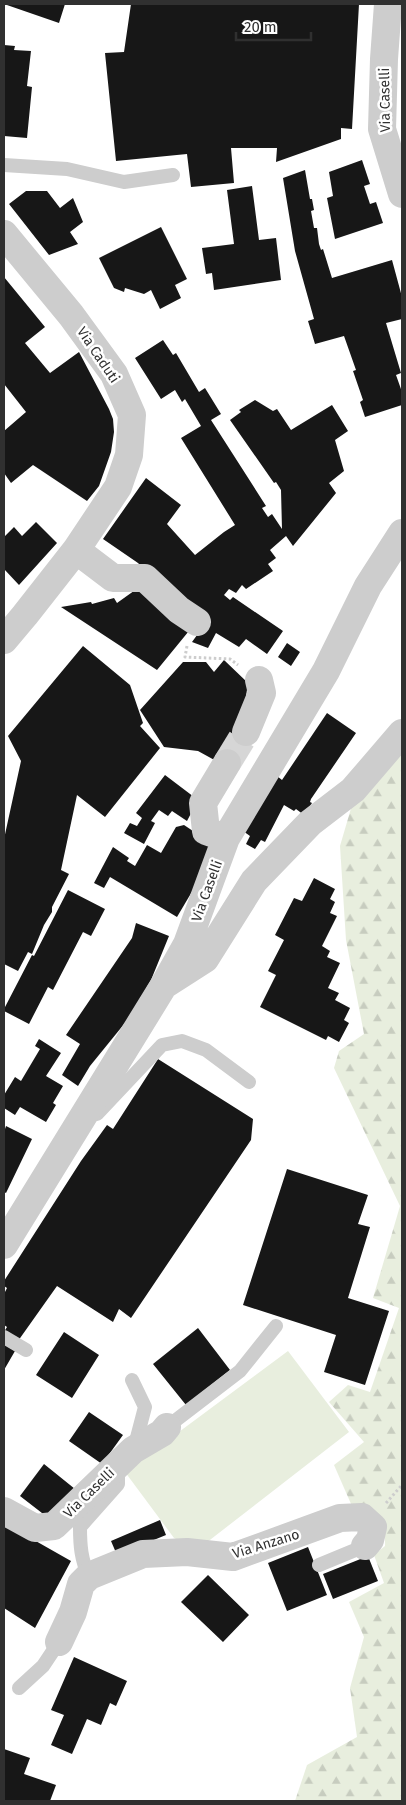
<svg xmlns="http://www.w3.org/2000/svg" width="406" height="1805" font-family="'Fira Sans',sans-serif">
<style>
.forest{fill:url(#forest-firs)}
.garden{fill:#e8eede}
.building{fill:#171717}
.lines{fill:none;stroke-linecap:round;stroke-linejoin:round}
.street-tunnel{stroke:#d6d6d6;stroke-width:28;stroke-dasharray:28 14;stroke-linecap:butt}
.path{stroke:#cdcdcd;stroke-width:3;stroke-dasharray:2.5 2.5;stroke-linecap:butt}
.lane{stroke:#cdcdcd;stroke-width:14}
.street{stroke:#cdcdcd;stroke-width:28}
.labels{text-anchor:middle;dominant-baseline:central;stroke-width:5;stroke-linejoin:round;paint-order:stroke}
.street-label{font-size:14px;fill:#303030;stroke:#fff}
</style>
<defs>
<pattern id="forest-firs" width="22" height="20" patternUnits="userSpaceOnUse" patternTransform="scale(1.25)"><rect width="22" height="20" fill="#e8eede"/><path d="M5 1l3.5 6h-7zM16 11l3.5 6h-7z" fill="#c7ccbf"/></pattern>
</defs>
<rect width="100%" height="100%" fill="#fff"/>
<path class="forest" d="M402,749V1801H295L307,1765L357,1737L350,1688L364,1637L349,1602L384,1583L374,1555L385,1546C386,1521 375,1523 355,1513L334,1465L364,1442L329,1402L348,1385L370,1392L399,1308L373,1298L400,1206L334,1068L339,1051L364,1034L346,940L340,846L352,805Z"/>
<path class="garden" d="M288,1351L349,1432L206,1543L188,1545L174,1538L125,1472Z"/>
<path class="building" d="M4,4H65L59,23Z
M131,4H359L352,129L341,128V139L276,162L277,148H231L234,183L191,187L187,154L116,161L105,53L124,52Z
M4,45L15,46L14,50L31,51L27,86L32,87L27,138L4,136Z
M362,160L370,184L364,186L370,204L376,202L383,223L335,239L327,198L333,196L329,172Z
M305,170L310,199H312L314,210L311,211L314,228H317L319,244L321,250L323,249L332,278L392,260L402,297V319L386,323L401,373L396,375L402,392V405L365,417L360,402L363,400L353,371L356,370L344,336L315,344L308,321L314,319L295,251L283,178Z
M252,186L259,240L276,238L281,280L214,290L212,273L206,274L202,248L234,244L227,190Z
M26,191H47L60,208L73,198L83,222L70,232L78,244L49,255L9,204Z
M161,227L187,279L175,285L181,298L160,309L151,290L144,294L125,288L124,292L114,288L99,258Z
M4,277L45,327L25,343L50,373L79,352L109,409L113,419L114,432L111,452L99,486L87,501L33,465L11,483L4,473V431L26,412L4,384Z
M163,340L173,355L176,353L199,392L205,388L221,414L211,420L266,506L262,508L268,517L272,514L282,529L281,490L276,482L274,483L230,420L241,412L239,410L255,400L273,411L277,409L291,430L332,405L348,431L335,440L344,471L329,483L336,493L293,546L286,536L270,550L276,558L268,564L273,571L246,589L242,585L236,593L229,589L224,595L230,600L233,597L283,631L267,654L246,639L239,647L216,633L208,648L192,642L208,620L173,598L138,563L103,539L146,478L181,505L167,524L195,555L224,532L235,525L181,438L201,426L185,399L182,402L175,390L161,399L135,358Z
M36,522L57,543L19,585L4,569V537L14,527L22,536Z
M145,583L193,626L157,670L61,607L91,602L92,604L114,598L117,603Z
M287,643L300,652L291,666L278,657Z
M83,646L130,685L143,723L140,726L160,748L105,817L77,795L61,870L69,874L52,907V912L44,925L32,954L28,952L18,971L4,964V839L21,761L8,736Z
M224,660L248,683L243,716L218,762L198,751L164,747L140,710L183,662H206L214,672Z
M327,713L356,733L311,799L310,802L312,803L304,815L296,809L294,811L284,805L265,842L261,840L255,849L246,844L250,836L243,831L277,776L282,780Z
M165,775L198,800L187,821L172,811L168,816L159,810L151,821L155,823L144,844L124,833L130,823L137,826L142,818L136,813Z
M184,825L208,841L216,851L177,917L110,877L104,888L94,883L113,847L129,858L127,861L135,866L147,845L161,853L176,827Z
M314,878L335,889L330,899L335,902L330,913L337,916L322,946L330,951L327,957L340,963L328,988L339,993L335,1000L350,1008L344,1020L349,1023L339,1042L328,1036L326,1040L260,1007L276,975L268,971L284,940L275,935L294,898L302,901Z
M68,890L105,909L91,936L83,932L53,990L48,987L29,1024L4,1011V1009L32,955L34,956Z
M136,923L169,936L151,980L129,1018L90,1066L78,1086L62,1075L80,1044L66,1035L132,938Z
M39,1039L61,1053L46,1076L63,1086L53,1103L56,1105L46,1122L20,1107L15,1115L4,1108V1095L15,1077L21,1081L40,1049L35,1046Z
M158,1059L253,1119L251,1140L131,1318L119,1309L113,1322L57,1286L18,1341L4,1332L7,1327L4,1325V1294L7,1288L4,1286V1281L81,1161L107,1125L113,1129Z
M6,1126L32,1139L6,1193L4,1192V1132Z
M287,1169L368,1195L358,1224L370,1227L348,1298L389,1311L365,1385L324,1372L336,1335L243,1305Z
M198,1328L230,1370L186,1405L153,1364Z
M64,1332L99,1355L72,1398L36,1375Z
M4,1344L15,1351L4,1370Z
M89,1412L123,1435L102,1464L69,1441Z
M44,1464L75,1489L51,1520L20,1496Z
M160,1520L166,1535L117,1555L111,1541Z
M4,1523L71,1561L35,1628L4,1608Z
M308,1547L327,1595L287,1611L268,1563Z
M368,1556L378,1581L333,1599L323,1574Z
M208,1575L249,1615L223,1642L181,1602Z
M74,1657L127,1681L116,1706L110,1703L101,1725L87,1719L72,1754L51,1745L64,1715L51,1710Z
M4,1749L30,1758L24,1774L56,1785L50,1801H4Z"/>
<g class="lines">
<path class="street-tunnel" d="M227,763L246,732"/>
<path class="path" d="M187,646L185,657L230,659L238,665
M386,1503L402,1485"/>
<path class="lane" d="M4,165L67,169L124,182L173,175
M97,1114L162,1045L182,1041L206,1050L249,1082
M4,1337L26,1350
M132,1380L145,1407L134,1449
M167,1427L240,1371L276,1326
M319,1565L365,1546
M89,1576C81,1560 80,1545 80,1527L118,1484V1465
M19,1688L43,1666L59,1642"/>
<path class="street" d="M388,4L384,59L382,129L402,194
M4,234L71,315L114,374L132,415L129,455L118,487L76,550L25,615L4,640
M76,550L113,578H145L179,610L197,622
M246,732L262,693L259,680
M226,838L206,831L203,803L227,763
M166,984L205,959L254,881L310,823L353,790L402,733
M4,1245L164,985L187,944L226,838L326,671L368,586L402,533
M4,1511L35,1528L54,1526L133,1450L162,1433L167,1427
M59,1642L73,1612L81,1584L89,1576L143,1554L187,1552L233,1557L340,1518L362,1517L373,1527L370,1540L365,1546"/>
</g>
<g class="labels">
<g class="street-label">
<text transform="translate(385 100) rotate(-91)">Via Caselli</text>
<text transform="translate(98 355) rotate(56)">Via Caduti</text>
<text transform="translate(207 891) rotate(-70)">Via Caselli</text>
<text transform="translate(89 1493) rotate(-44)">Via Caselli</text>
<text transform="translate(266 1544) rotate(-17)">Via Anzano</text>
</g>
</g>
<rect width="406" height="1805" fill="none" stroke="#303030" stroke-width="10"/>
<path d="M236 32v8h75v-8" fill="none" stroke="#303030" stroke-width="2.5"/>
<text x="244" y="32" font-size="15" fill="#303030" stroke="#ffffff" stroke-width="4" paint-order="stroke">20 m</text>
</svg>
